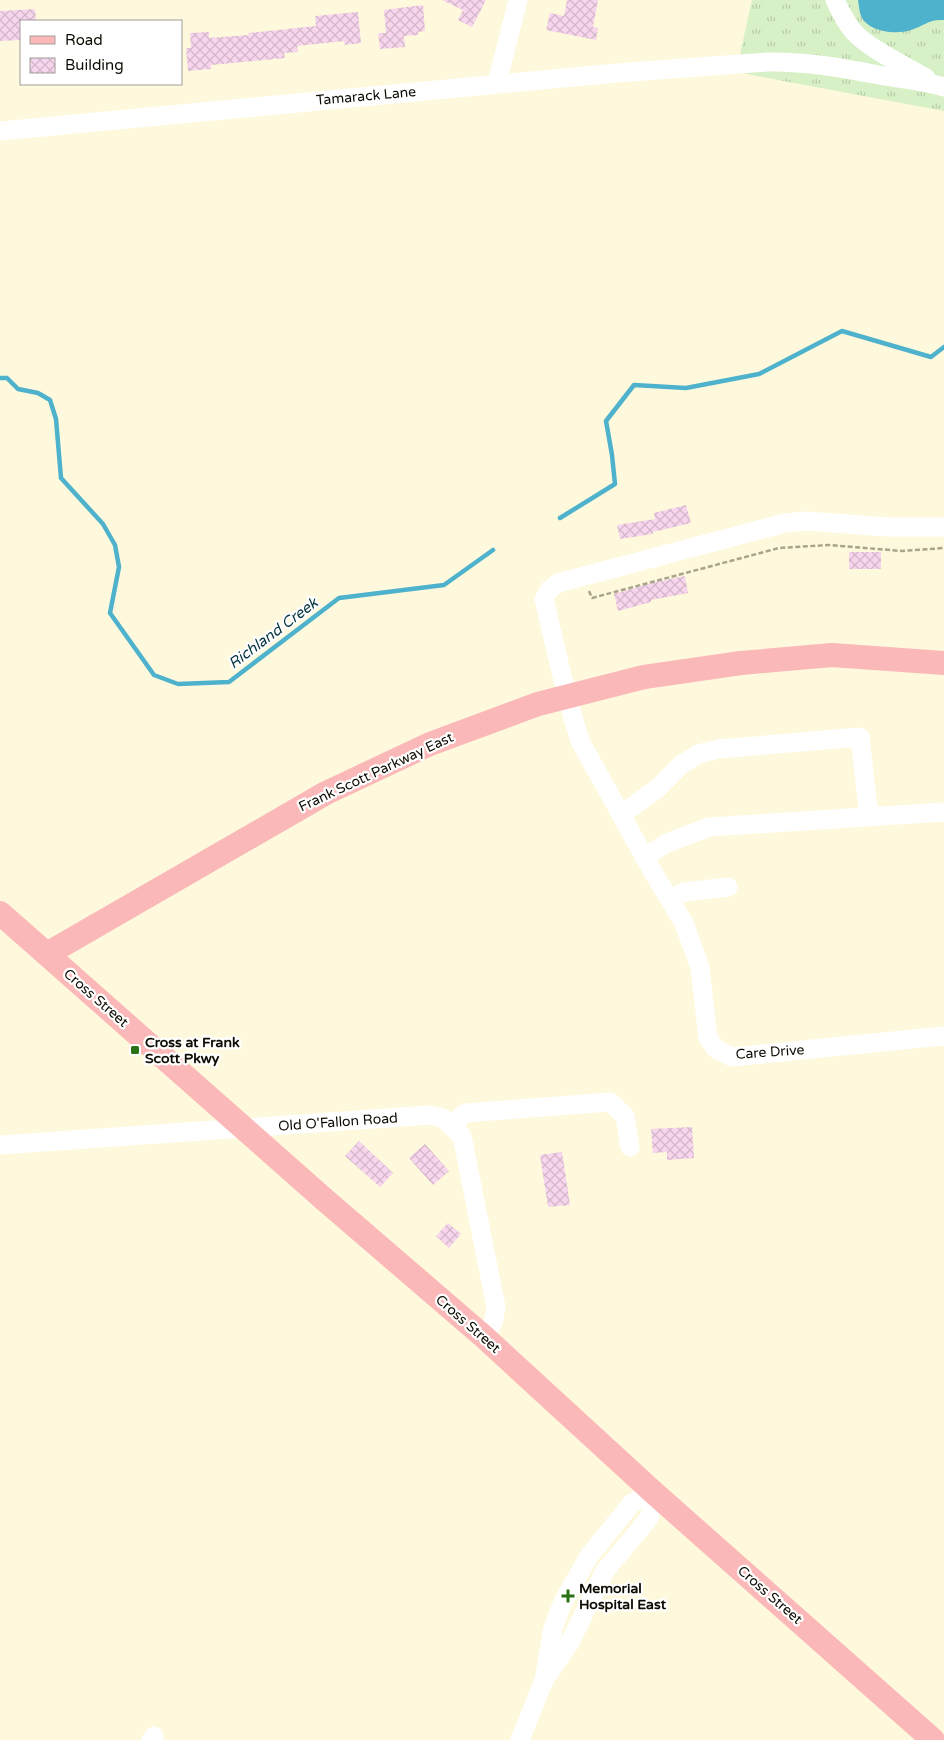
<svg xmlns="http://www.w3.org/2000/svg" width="944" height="1740" font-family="'Varela Round',sans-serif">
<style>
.grass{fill:url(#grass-tufts)}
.water{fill:#4eb2cd}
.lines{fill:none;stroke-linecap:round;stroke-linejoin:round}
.stream{stroke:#4eb2cd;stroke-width:4.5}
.building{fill:url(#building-cross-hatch)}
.path{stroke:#a8a48d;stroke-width:2.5;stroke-dasharray:5 2.5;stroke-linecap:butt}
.minor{stroke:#fff;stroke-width:19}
.major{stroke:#fbb8b9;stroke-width:24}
.poi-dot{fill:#2a7214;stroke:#fff;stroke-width:2}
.labels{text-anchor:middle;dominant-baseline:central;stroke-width:4.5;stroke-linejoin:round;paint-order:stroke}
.street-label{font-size:14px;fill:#0e0c02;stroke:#fff}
.poi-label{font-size:14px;font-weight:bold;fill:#0e0c02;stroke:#fff;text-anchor:start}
.water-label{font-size:15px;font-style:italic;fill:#043540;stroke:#fff}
</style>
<defs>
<pattern id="grass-tufts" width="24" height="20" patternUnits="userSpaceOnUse" patternTransform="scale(1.25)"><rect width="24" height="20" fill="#d7f0c5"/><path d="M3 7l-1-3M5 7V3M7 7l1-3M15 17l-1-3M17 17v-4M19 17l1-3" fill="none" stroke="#b7cda8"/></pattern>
<pattern id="building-cross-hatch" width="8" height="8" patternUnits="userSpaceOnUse" patternTransform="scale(1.25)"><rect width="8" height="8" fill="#f7d5ec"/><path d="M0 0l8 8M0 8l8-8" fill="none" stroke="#d3b6c9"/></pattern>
</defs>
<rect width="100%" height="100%" fill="#fef9dc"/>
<path class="grass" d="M752,0H944V111L736,72Z"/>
<path class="water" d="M858,0H944V20C928,19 924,26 911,30C896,35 868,32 861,16C859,11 859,5 858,0Z"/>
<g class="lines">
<path class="stream" d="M0,378H7L18,389L38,393L50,400L56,419L61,478L103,524L115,545L119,567L110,613L154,675L178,684L229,682L339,598L444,585L493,550
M560,518L615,484L612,455L606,421L634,385L686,388L759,374L842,331L931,357L944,347"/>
</g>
<path class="building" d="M442,0H486L472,27L458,20L463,10Z
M567,0H598L593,27L598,28L596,40L546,30L550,13L564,16Z
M423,5L425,31L418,32V35L404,36L405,47L380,49L378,33H386L384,10Z
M35,9L36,21H21V40L0,41V11Z
M358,12L361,43L345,45L344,41L297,46L298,52L284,53L285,58L211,65V69L188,71L186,48H191L190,33L209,32V38L249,35L248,33L316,26L315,16Z
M686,505L691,523L653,532V534L620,539L617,525L655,519L654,513Z
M849,552H881V569H849Z
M685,576L688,593L651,600V602L618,611L614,594L651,583Z
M692,1127L694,1158L667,1160V1152L653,1153L651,1129Z
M359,1141L393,1173L380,1187L345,1156Z
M425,1144L449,1171L433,1185L409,1158Z
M562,1152L570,1205L548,1207L540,1155Z
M448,1223L461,1234L449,1248L436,1236Z"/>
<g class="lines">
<path class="path" d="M589,591L592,598L779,548L829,545L902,551L944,548"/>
<path class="minor" d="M835,0C840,11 845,21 853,31C869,49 904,65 926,78
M497,83L518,0
M0,131L616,73L767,62C805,61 842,68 879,75C901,79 923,81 944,87
M944,527H887L806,521L785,523L558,583L549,590L544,599L567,697L580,741L654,874L684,923L700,968L708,1038L716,1049L732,1057L944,1036
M621,815L658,788L681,765L698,754L719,749L860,737L869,817
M644,857L667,843L709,827L944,812
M670,900L684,892L728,887
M452,1125L465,1113L610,1102L625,1116L630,1147
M0,1145L430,1115L443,1118L462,1136L496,1307L493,1323L483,1336
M545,1674L553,1628L563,1602L589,1556L632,1503L653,1492
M151,1740L154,1736
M520,1740L544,1680L569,1644L605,1571L650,1517L653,1492"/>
<path class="major" d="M0,913L325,1200L483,1336L653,1492L933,1740
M47,954L326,793L430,744L538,704L644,677L741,663L832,655L944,663"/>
</g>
<g class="poi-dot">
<rect x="130" y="1045" width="10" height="10" rx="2.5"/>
<path d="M565.5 1588.5h5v5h5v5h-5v5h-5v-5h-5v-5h5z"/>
</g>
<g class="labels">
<g class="street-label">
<text transform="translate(366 96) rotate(-5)">Tamarack Lane</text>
<text transform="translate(376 772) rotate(-25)">Frank Scott Parkway East</text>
<text transform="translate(96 998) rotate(41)">Cross Street</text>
<text transform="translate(770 1052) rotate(-4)">Care Drive</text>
<text transform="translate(338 1122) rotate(-4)">Old O'Fallon Road</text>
<text transform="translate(468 1324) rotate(41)">Cross Street</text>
<text transform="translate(770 1595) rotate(41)">Cross Street</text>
</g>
<g class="poi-label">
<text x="145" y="1042">Cross at Frank<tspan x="145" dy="16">Scott Pkwy</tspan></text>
<text x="579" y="1588">Memorial<tspan x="579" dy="16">Hospital East</tspan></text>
</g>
<g class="water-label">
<text transform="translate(273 633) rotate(-37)">Richland Creek</text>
</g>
</g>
<rect x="20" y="20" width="162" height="65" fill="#ffffff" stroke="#9f9e9a"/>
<rect x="30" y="36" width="25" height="8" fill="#fbb8b9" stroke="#9f9e9a"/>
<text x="65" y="45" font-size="15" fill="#0e0c02">Road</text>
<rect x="30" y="58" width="25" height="15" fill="url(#building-cross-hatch)" stroke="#9f9e9a"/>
<text x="65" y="70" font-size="15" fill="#0e0c02">Building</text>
</svg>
